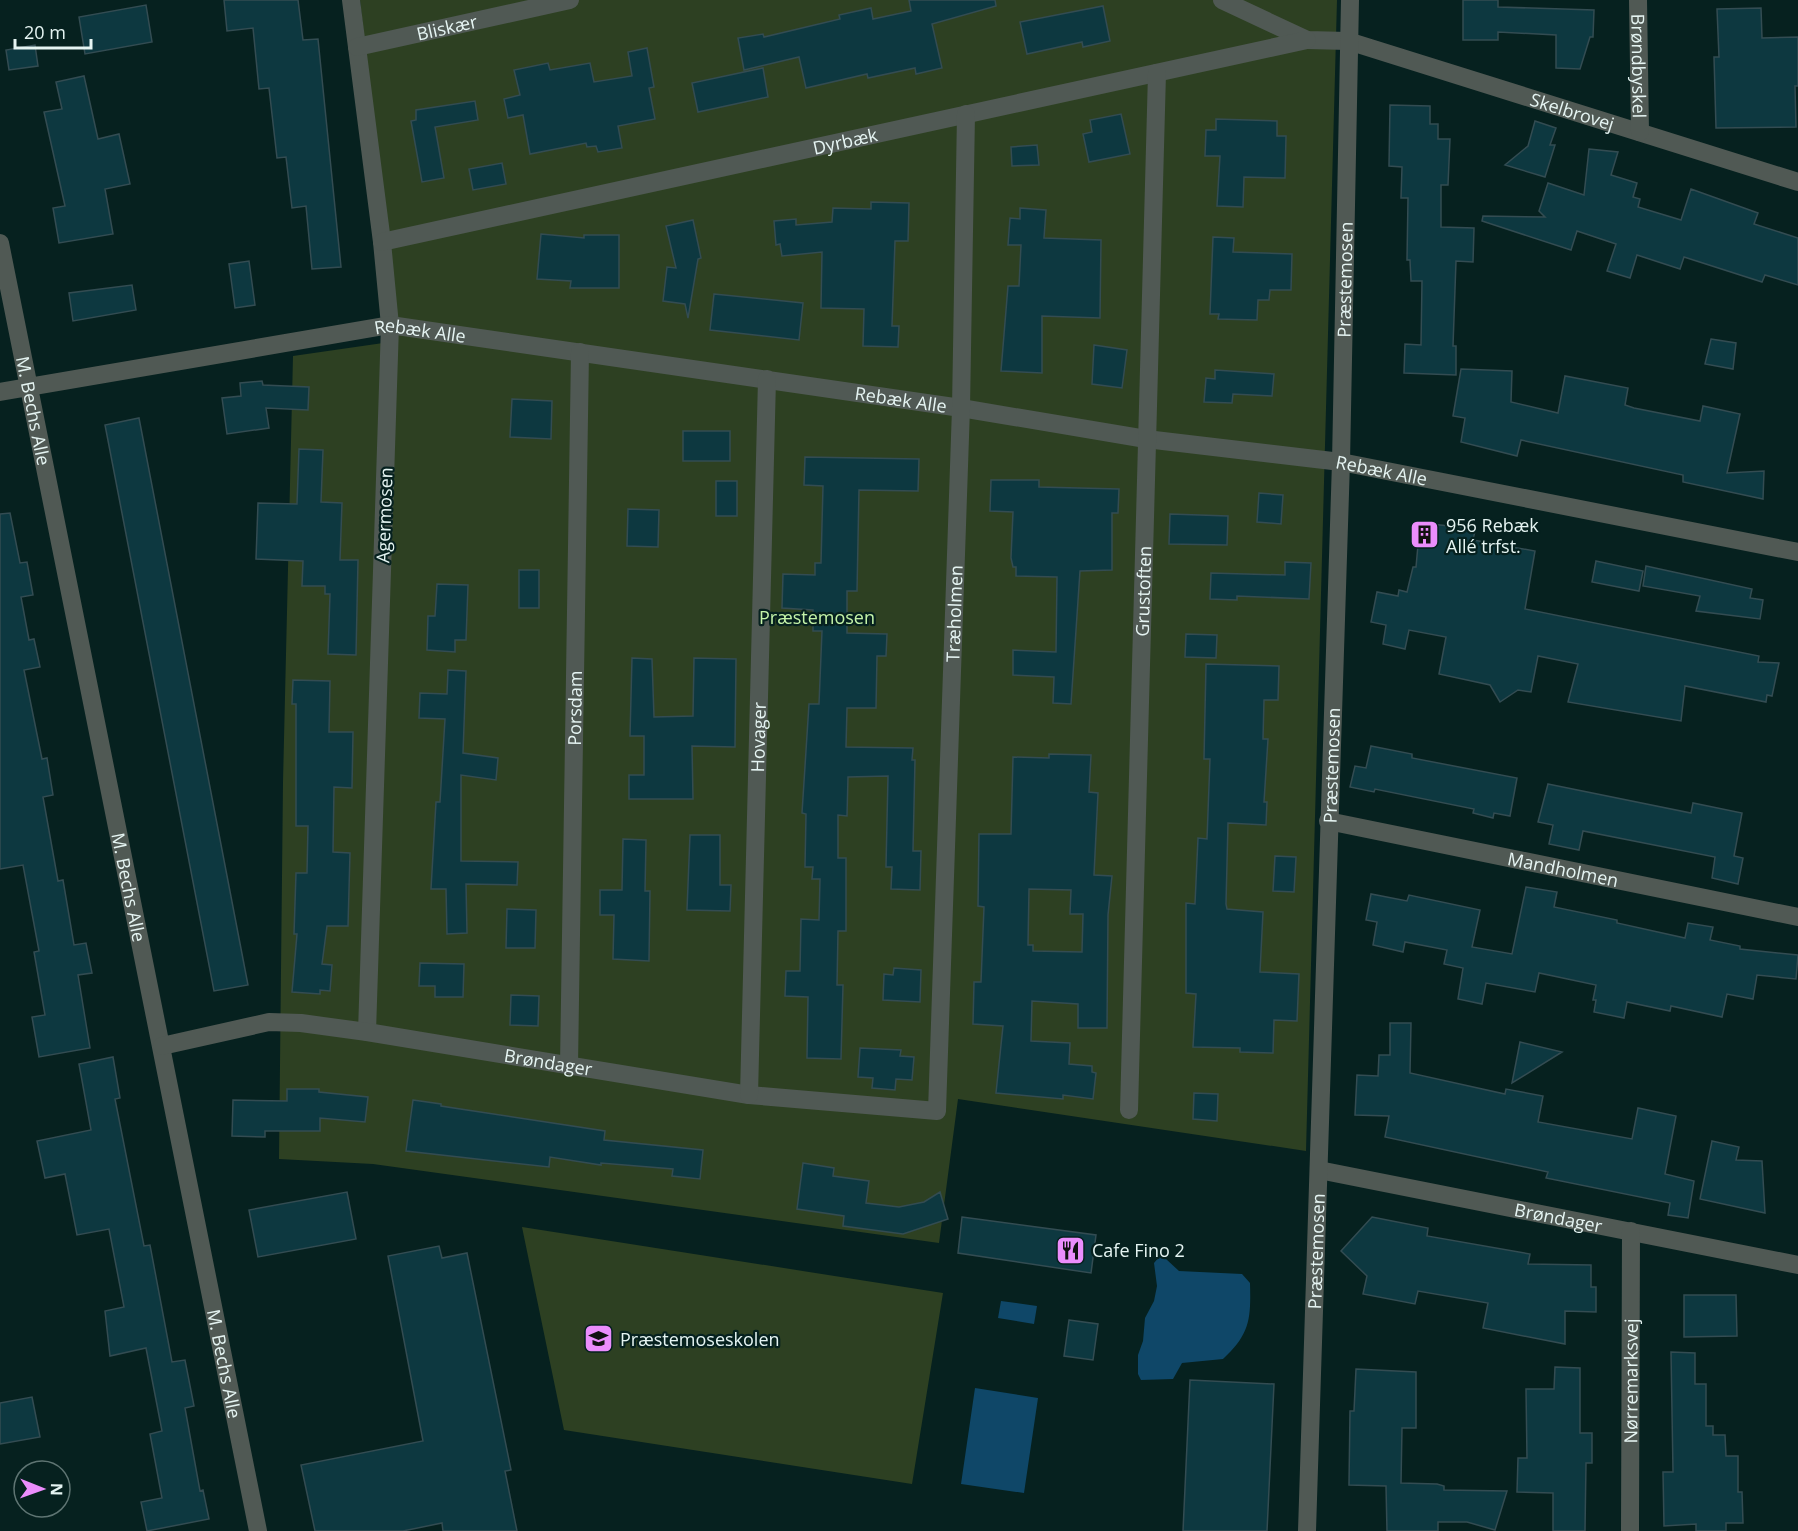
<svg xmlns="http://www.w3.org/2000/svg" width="1798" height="1531" font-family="'Open Sans',sans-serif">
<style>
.green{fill:#2d4022}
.water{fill:#0f4768}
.building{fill:#0d3840;stroke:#334c52;stroke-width:1.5;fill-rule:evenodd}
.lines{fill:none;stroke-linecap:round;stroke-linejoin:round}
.minor{stroke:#505954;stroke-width:18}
.labels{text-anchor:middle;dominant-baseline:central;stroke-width:4.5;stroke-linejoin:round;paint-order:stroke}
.street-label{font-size:18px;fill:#e5f4f2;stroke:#06211f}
.poi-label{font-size:18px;fill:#e5f4f2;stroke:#06211f;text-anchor:start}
.park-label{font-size:18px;fill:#c4f3a8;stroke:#06211f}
</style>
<rect width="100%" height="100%" fill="#06211f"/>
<path class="green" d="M360,0H1337L1306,1151L958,1099L939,1243L373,1164L279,1159L283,782L293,356L397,341Z
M522,1227L943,1293L912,1484L564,1430Z"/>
<path class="water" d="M1159,1257L1166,1259L1179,1271L1242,1274L1250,1283C1251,1319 1250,1334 1223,1359L1182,1363L1173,1379L1141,1380L1138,1374V1355L1143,1341L1145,1318L1154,1301L1157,1286L1154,1263Z
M1001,1301L1037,1306L1034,1324L998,1318Z
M975,1388L1038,1398L1024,1493L961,1484Z"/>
<path class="building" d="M224,0H298L303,40L318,39L341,267L312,269L306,206L292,208L286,157L277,158L269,88L259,89L253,28L227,31Z
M909,0H995L996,6L932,24L942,68L916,74L915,68L868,78L867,74L806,88L799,57L744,70L738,38L763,34L764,37L840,19L839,15L871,8L873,19L911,11Z
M1463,0H1498V7L1594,10L1593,37H1590L1580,69L1556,68V35L1498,32V40H1463Z
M146,5L152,42L85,54L79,17Z
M1103,6L1110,41L1083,47L1082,42L1027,54L1020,22Z
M1761,8L1762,38L1798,37V86H1795L1796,127L1716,128L1714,57H1719L1717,9Z
M35,45L38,66L9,70L6,50Z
M647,48L654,87L649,88L655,119L618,126L622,148L598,152L596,146L587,147L586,143L530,154L523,115L508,118L504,99L520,95L514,70L548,63L550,70L590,63L594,82L632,76L628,52Z
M763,68L768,97L698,112L692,83Z
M84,76L98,139L119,134L130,184L105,189L113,234L59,243L53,208L65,206L44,112L62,109L56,82Z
M475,101L478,120L435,127L444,178L422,182L411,121L416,120V110Z
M1390,105L1430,106V124H1438V139H1450L1448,185H1441V227L1474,228L1473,262L1456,261L1453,346H1456V375L1404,373L1405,344L1421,345L1422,281H1411L1410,260H1407L1408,198H1401L1402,167L1389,166Z
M1121,114L1130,154L1089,162L1083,134L1092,132L1090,120Z
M1216,119L1277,121V136H1286L1285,178L1244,177L1243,207L1217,206L1220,156H1205L1206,130H1216Z
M1535,121L1556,128L1550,145H1555L1545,177L1505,165L1528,146Z
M1037,145L1039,165L1012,166L1011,147Z
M1589,149L1618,152L1611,175L1637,183L1633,197L1640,199L1638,207L1681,220L1691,189L1758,213L1754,224L1798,238V285L1765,275L1762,282L1684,257L1680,269L1637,255L1630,278L1607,271L1616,244L1577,231L1571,250L1482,221L1483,216L1545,217L1539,211L1548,183L1584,195Z
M502,163L506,184L473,190L469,169Z
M871,202L909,203L908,241H895L892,326H899L898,347L863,346L864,309L821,308L822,252L782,256L780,244L776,245L774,221L796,219V225L832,222L833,208L871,209Z
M1020,208L1046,210L1044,238L1101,240L1100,318L1042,316V373L1001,371L1008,286H1019L1021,245H1008L1010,218L1020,219Z
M693,220L701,258L698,259L688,318L685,304L663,301L667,267L676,268L666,226Z
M541,234L584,238V235H619V288H570L571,281L537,279Z
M1213,237L1234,238L1233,252L1292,254L1291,290H1270L1269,300H1258L1257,320L1218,319L1219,314H1210Z
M249,261L255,305L235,308L229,264Z
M132,285L136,310L73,321L69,293Z
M714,294L803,303L799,340L710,330Z
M1711,339L1736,343L1733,369L1705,364Z
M1094,345L1127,350L1122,388L1092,384Z
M1461,369L1512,371L1511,402L1558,413L1565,376L1628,388L1625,405L1634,408L1700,421L1703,406L1740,414L1727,473L1764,471L1763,499L1683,482V475L1521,440L1517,456L1461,442L1465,418L1453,416Z
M1215,370L1274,374L1272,396L1233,394L1232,403L1204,402L1206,378L1215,379Z
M262,381L263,385L309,387L308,410L266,408L269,428L227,434L222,398L241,396L240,383Z
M512,399L552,401L551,439L510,437Z
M139,418L248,985L214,991L105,425Z
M683,431H730V461H683Z
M299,449L323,450L321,502L342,503L340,560H358L356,655L328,654L330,594H325V586H302L303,561L256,559L258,503L297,504Z
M805,457L919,459L918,491L859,490L857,591H847V633L887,634L886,656H877L876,708H847L846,747L913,748L912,760H915L913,851H921L920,890L891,889L892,867H886L888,776L848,777L847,816L838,815V858H846V931H838L837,985H843L841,1059L807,1058L808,997L785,996L786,971H800L801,919L819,920L820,879H812L813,867H805L806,814L802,813L809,704H819L822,631H813V610L782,608L783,574L815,575V563H821L823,486L804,485Z
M991,480H1039V487L1119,489L1118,513H1112V570L1080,571L1071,704L1053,703L1054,677L1013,675V650L1056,652L1057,577L1016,576V567H1013L1011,558L1013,512L990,511Z
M716,481H737V516H716Z
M1259,493L1283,495L1281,524L1257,522Z
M628,509L659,510L658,547L627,546Z
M10,513L20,563L27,562L33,595L21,597L29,640L34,639L40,667L24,670L42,759L47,758L53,795L43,797L58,881L63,880L74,945L86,943L92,973L78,975L90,1048L39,1057L32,1017L45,1015L34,952L39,951L23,865L0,869V514Z
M1170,514L1228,516L1227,545L1169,544Z
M1420,523L1460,527L1475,531L1473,540L1535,551L1525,609L1759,656L1758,662L1779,663L1772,696L1767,695L1766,702L1685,686L1681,721L1568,702L1578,664L1538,656L1531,692L1518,690L1500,702L1490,685L1439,674L1446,637L1409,630L1405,649L1383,644L1386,625L1371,622L1377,592L1398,596L1399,590L1407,592L1413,567H1416Z
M1596,561L1643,571L1639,591L1592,582Z
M1285,562L1311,563L1309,599L1237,596V600L1210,599L1211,573L1285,575Z
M1646,566L1752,589L1750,598L1763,600L1760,619L1696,611L1700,596L1643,586Z
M519,570H539V608H519Z
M437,584L468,585L466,640H455V652L427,650L428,616H435Z
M1186,634L1217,635L1216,658L1185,657Z
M632,658L652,659L654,717L693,716L694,658L736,659L735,747L692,746L693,799H629V775H644V736H630Z
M1206,664L1279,666L1278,700H1264L1263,739H1268L1264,802H1267L1266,825L1228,823L1226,904L1227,909L1263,912L1260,972L1299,974L1297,1021L1274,1020L1273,1053L1240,1052V1048L1193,1047L1196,994L1186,993V903L1195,904L1198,838L1207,839L1210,759H1204Z
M448,670L466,671L463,753L498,758L496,780L461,775V861L518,862L517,885L466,884L467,933L447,934L446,889H431L436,802H440L445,719L419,718L420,693L447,694Z
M293,680L330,681L329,732H353L352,788L334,787L333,852L350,853L348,926H327L322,964L332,965L330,991L320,990V994L292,992L297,934H294L296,873H307L308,826H296V704H292Z
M1371,746L1412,754V758L1517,778L1510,816L1494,813L1493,818L1473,813L1474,809L1375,789L1374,792L1350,787L1355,766L1366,768Z
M1049,754L1091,755L1089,792L1098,793L1094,875L1112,876L1108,915L1107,1028H1078V1004L1032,1001L1031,1041L1070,1043L1069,1064L1092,1066V1072L1096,1073L1093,1099L1063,1095V1099L996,1093L1003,1026L973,1024L974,982H981L984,907L978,906L979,834H1011L1013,757L1049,758ZM1029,889L1071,890L1070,914H1083L1082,952L1033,951V945H1028Z
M1548,784L1691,813L1693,803L1742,813L1734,856L1743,858L1738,884L1712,878L1715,857L1583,831L1579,850L1549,844L1553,825L1538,822Z
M690,835H720V885H731L730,911L687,910Z
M623,839L646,840L645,891H650L649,961L613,959L614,915H600V890H622Z
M1275,856L1296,857L1294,892L1273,891Z
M1526,887L1557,892L1554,907L1617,920V923L1685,938L1688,923L1713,927L1710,940L1740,946V949L1798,955L1796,979L1757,975L1753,999L1727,994L1722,1017L1671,1006L1670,1011L1627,1002L1624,1018L1594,1012L1596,1000H1593L1596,985L1539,973L1535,992L1486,983L1482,1004L1458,999L1463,968L1444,964L1447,950L1405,942L1403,952L1373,945L1377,922L1366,920L1371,894L1407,901L1409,895L1480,910L1472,947L1512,954Z
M507,909L536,910L535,948H506Z
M420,963L464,964L463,997H435V986H419Z
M894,968L921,970L920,1002L883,1000L884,974L893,975Z
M511,995L539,996L538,1026L510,1025Z
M1390,1023H1411L1410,1073L1505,1094L1506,1089L1543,1096L1538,1122L1632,1139L1638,1108L1676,1116L1665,1174L1694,1181L1688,1218L1668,1215L1670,1203L1546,1178L1548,1172L1385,1137L1389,1116L1355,1115L1357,1075L1378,1076L1379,1055H1390Z
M1520,1042L1562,1052L1512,1083Z
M860,1048L901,1050L900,1056L914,1057L912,1080L896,1079L895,1090L872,1088L873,1078L858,1077Z
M113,1057L120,1098L115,1099L144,1246L150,1245L172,1362L185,1360L194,1406L185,1408L200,1491L203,1490L209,1519L147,1531L141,1502L162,1498L150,1434L162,1431L146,1348L110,1356L105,1311L124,1307L109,1229L77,1235L65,1174L45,1178L37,1141L91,1130L79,1064Z
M287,1089H319V1092L368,1097L365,1122L320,1118V1131H265V1137L232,1136L233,1100L287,1101Z
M1194,1093L1218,1094L1217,1121L1193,1119Z
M413,1100L441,1104V1106L605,1131L604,1140L703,1150L700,1179L672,1176L673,1169L601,1163V1165L550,1157L549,1167L406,1151Z
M1712,1141L1739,1147L1736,1160L1762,1161L1765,1213L1700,1199Z
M803,1163L834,1168L833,1176L869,1181L866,1203L899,1207L924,1202L940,1192L948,1219L903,1234L843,1226L844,1216L797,1209Z
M347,1192L356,1239L258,1257L249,1210Z
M962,1217L1096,1235L1091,1273L958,1253Z
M1372,1217L1428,1228L1427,1236L1530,1254L1528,1264L1591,1265V1287H1596V1312L1565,1311V1344L1483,1328L1488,1303L1418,1291L1415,1304L1363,1294L1367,1276L1341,1251Z
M439,1246L442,1258L467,1253L511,1470L505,1471L517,1531H443L442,1523L403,1531H315L301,1465L423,1441L388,1256Z
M1684,1295H1736L1737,1336L1684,1337Z
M1069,1320L1098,1324L1093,1360L1064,1356Z
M1671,1352L1695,1353V1384H1706V1426H1713V1435H1725L1726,1456H1738V1492H1742L1743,1523H1726V1531H1696V1524L1664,1526L1663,1472H1673Z
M1555,1367L1580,1368V1433H1592V1463H1586L1585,1531H1553V1493L1517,1492L1518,1458H1527L1526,1389H1554Z
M1356,1369L1416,1372V1428H1402L1401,1483L1437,1484L1444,1486V1490L1507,1491L1495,1530L1467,1522H1438V1531H1387L1386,1486L1349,1485L1350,1411H1354Z
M1190,1380L1274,1384L1267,1531H1183Z
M32,1397L40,1437L0,1444V1403Z"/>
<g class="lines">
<g class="minor">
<path d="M351,0L382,242L390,325L367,1032"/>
<path id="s1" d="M1222,0L1307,40L1348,41L1798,182"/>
<path id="s2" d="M1638,0L1640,132"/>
<path id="s3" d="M357,47L570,0"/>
<path id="s4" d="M382,242L1307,40"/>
<path id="s5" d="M0,243L258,1531"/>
<path id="s6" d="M0,392L390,325L961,408L1146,439L1341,462L1798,552"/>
<path id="s7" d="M1328,821L1798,917"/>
<path id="s8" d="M162,1046L269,1022L301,1023L367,1032L749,1095L937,1111L961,408L966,114"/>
<path id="s9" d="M569,1065L580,352"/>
<path id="s10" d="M749,1095L767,379"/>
<path id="s11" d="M1129,1110L1157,73"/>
<path id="s12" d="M1319,1170L1798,1265"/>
<path id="s13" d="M1307,1531L1341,462L1350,0"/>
<path id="s14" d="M1630,1531L1631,1231"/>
</g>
</g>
<defs>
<symbol id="building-square" viewBox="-11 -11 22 22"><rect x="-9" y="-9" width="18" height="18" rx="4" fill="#eb8dfc" stroke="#06211f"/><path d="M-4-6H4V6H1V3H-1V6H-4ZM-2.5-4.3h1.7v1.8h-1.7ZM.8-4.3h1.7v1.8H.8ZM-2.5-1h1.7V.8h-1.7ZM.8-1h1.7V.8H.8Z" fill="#111"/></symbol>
<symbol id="restaurant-square" viewBox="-11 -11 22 22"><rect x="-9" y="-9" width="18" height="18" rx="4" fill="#eb8dfc" stroke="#06211f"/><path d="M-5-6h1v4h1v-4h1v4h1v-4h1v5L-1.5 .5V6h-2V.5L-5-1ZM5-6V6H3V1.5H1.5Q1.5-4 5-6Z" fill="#111"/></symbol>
<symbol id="school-square" viewBox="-11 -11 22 22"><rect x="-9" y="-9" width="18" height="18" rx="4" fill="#eb8dfc" stroke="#06211f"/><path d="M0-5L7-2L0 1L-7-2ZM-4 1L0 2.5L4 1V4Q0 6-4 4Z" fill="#111"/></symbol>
</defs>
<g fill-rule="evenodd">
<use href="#building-square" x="1408" y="518" width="33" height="33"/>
<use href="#restaurant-square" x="1054" y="1234" width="33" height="33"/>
<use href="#school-square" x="582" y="1322" width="33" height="33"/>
</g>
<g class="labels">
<g class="street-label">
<text stroke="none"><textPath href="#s3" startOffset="92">Bliskær</textPath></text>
<text stroke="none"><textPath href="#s2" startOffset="66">Brøndbyskel</textPath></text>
<text stroke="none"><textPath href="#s1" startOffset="370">Skelbrovej</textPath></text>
<text stroke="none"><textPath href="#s4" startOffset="474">Dyrbæk</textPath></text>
<text stroke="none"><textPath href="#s13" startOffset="1252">Præstemosen</textPath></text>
<text stroke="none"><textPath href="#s6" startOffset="426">Rebæk Alle</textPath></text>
<text stroke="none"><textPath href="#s6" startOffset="912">Rebæk Alle</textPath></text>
<text stroke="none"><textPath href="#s5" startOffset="171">M. Bechs Alle</textPath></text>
<text stroke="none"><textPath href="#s6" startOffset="1398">Rebæk Alle</textPath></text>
<text transform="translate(384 515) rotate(-88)">Agermosen</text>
<text stroke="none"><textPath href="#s11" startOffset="519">Grustoften</textPath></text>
<text stroke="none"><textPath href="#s8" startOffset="1282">Træholmen</textPath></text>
<text stroke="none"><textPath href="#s9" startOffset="357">Porsdam</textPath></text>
<text stroke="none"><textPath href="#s10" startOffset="358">Hovager</textPath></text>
<text stroke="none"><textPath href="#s13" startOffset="766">Præstemosen</textPath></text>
<text stroke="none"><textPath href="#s7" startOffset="240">Mandholmen</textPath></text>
<text stroke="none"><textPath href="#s5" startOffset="657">M. Bechs Alle</textPath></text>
<text stroke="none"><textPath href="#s8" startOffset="392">Brøndager</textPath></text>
<text stroke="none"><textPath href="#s12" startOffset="244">Brøndager</textPath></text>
<text stroke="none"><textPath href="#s13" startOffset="280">Præstemosen</textPath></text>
<text stroke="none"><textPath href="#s5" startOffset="1143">M. Bechs Alle</textPath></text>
<text stroke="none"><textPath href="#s14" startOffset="150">Nørremarksvej</textPath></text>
</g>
<g class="poi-label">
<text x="1446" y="525">956 Rebæk<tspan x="1446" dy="21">Allé trfst.</tspan></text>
<text x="1092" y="1250">Cafe Fino 2</text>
<text x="620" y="1339">Præstemoseskolen</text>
</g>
<g class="park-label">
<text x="817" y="617">Præstemosen</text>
</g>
</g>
<g transform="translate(42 1489) rotate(91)"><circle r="28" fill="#06211f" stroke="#5f7573" stroke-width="1.5"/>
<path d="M0-4.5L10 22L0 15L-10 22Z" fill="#eb8dfc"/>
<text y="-9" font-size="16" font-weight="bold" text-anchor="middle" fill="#e5f4f2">N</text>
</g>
<path d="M15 39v9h76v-9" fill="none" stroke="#e5f4f2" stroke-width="3"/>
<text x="24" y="39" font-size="18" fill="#e5f4f2" stroke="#06211f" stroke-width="4.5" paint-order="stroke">20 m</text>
</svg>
